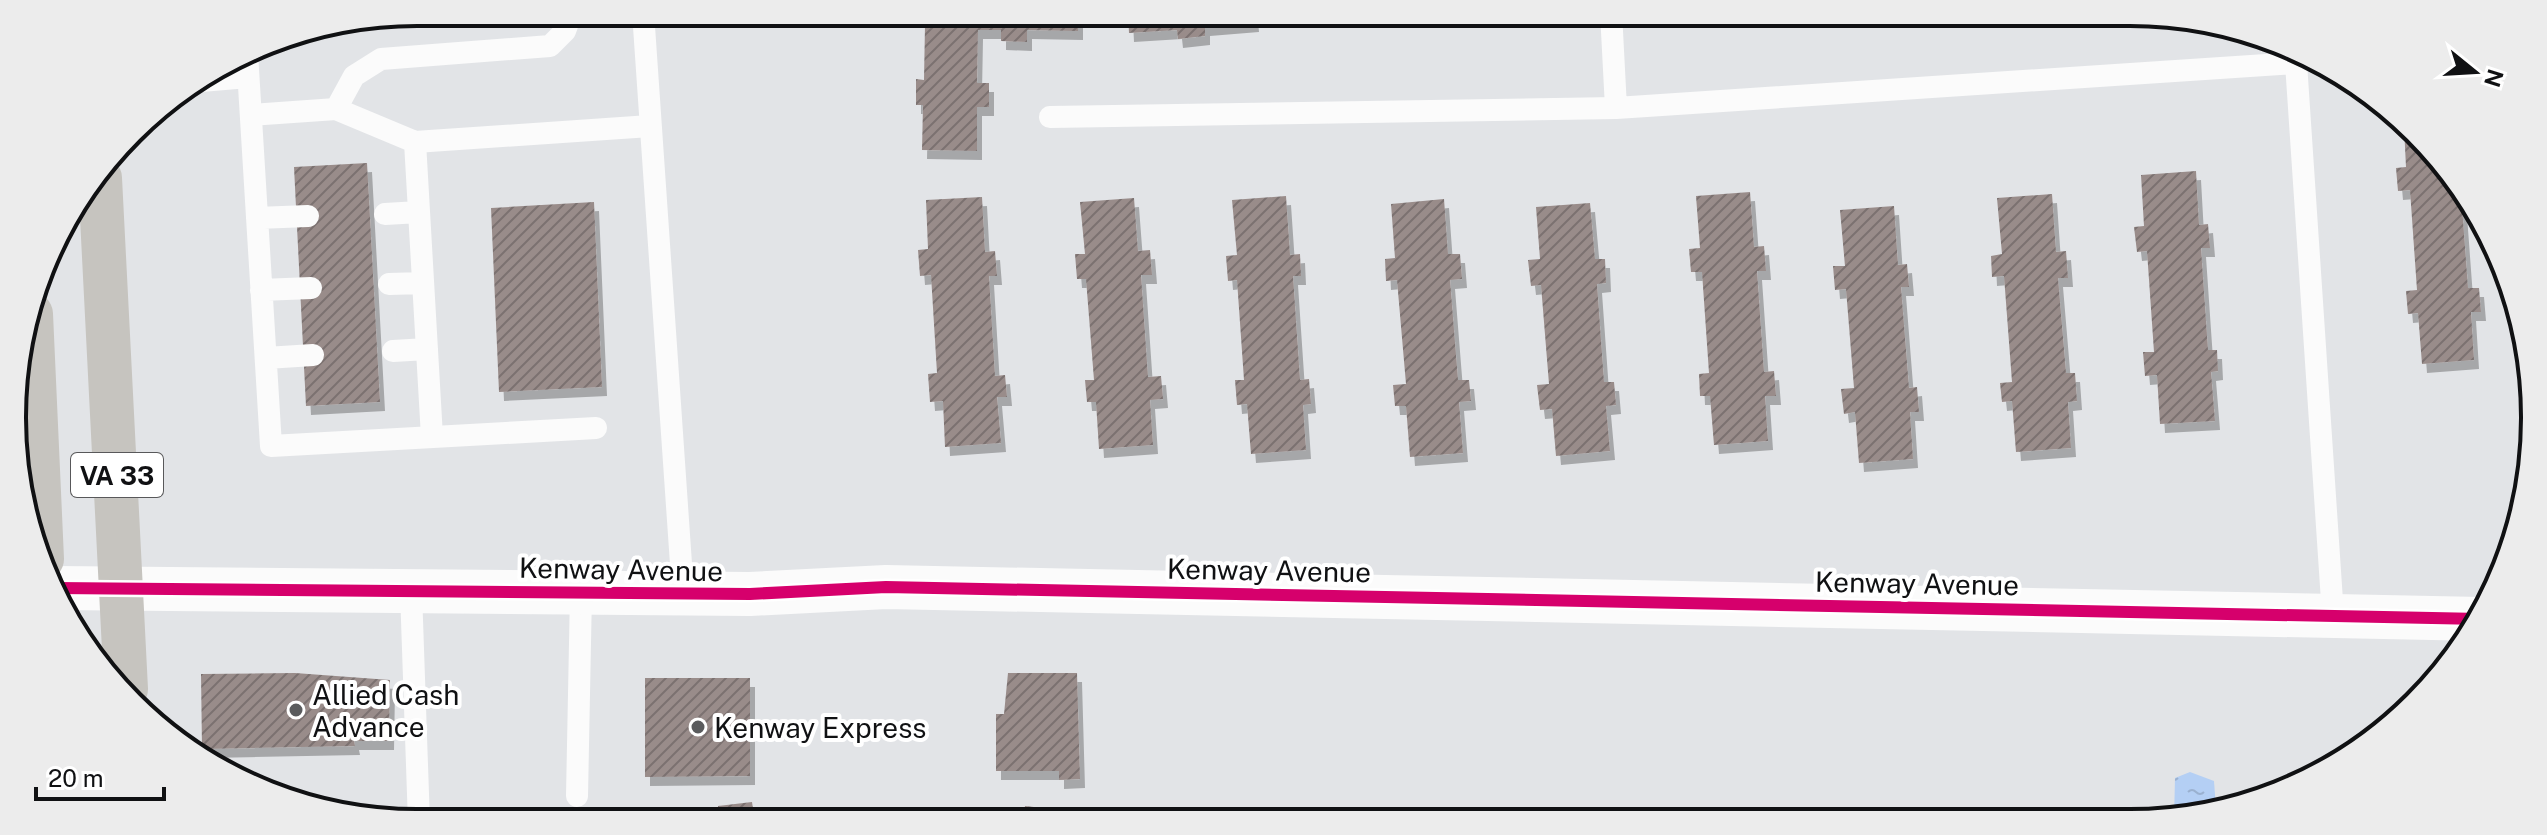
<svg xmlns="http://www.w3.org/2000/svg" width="2547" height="835" font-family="'Public Sans',sans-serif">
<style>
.water{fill:url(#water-ripples)}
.building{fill:url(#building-hatch);filter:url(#shadow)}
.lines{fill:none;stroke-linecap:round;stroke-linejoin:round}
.service{stroke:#fbfbfb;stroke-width:22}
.minor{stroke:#fbfbfb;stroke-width:44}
.primary{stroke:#c6c4bf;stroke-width:44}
.cycleway-casing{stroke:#fff;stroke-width:17}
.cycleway{stroke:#d6006c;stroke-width:12}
.poi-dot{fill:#5a5b5d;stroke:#fff;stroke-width:3}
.labels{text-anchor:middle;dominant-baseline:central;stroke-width:8;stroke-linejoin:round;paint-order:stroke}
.shield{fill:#fff;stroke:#58585a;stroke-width:2}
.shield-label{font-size:26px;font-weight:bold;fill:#101113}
.street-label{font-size:28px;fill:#101113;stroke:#fff}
.poi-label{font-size:28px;fill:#101113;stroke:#fff;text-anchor:start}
.rim{fill:none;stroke:#101113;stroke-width:4}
</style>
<defs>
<pattern id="water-ripples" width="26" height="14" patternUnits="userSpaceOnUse" patternTransform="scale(2)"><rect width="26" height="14" fill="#b4cff4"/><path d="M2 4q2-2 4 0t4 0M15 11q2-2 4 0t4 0" fill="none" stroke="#9ab1d0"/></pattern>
<pattern id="building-hatch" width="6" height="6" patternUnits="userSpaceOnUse" patternTransform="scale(2)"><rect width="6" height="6" fill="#998c8a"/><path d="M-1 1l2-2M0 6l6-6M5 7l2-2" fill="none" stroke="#7b7170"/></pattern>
<filter id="shadow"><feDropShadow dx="5" dy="9" stdDeviation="0" flood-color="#0004"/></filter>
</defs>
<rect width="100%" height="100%" fill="#e2e4e7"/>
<path class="water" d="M2190,772L2214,781L2216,809L2174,820L2175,778Z"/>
<path class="building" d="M948,12H1078V31L1027,30V42L1001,41V30H978L977,83H989V107H977V151L922,150L923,105H916V79L924,80L925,25H948Z
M1128,12H1253L1254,23L1205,27V36L1178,39L1177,30L1129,33Z
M2404,127L2461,193L2468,288H2479L2481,312H2471L2474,360L2422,364L2418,313L2408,314L2406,291L2417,290L2410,190L2398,191L2396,168L2406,167Z
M367,163L380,402L306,406L294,167Z
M2196,171L2199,225L2208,224L2210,248H2201L2208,350H2217L2218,371L2211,372L2215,421L2160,424L2157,375L2145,376L2143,352H2154L2147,251L2137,252L2134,227L2144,226L2141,175Z
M1750,192L1754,247L1764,246L1766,271H1757L1764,372L1774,371L1776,396H1765L1768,441L1714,445L1710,396H1700L1699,374L1709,373L1702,272H1691L1689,249L1700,248L1696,196Z
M2052,194L2056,252L2066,251L2068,278H2058L2066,373H2075L2077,401L2068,402L2071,448L2016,452L2012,401L2002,402L2000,383L2012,382L2004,276L1992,277L1991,256L2002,254L1997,198Z
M1286,196L1290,255L1300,254L1301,276H1293L1300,380L1309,379L1311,404L1303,405L1306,450L1251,454L1247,404L1237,405L1235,380H1244L1237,280L1228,281L1226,256L1237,255L1232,200Z
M982,197L985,252L995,251L997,276H989L995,376L1005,375L1007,397H997L1001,443L945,447L943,401L930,402L928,374L937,373L931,275L920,276L918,250L928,249L926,200Z
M1134,198L1138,251L1150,250L1152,275H1141L1148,377L1161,376L1163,399L1150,400L1153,445L1099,449L1096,402H1087L1085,380H1094L1086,279H1077L1075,254H1085L1080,202Z
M1444,199L1448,254H1460L1462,279L1450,280L1458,380H1469L1471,401L1459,402L1463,453L1410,457L1406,406H1395L1393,385L1406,384L1397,280L1386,281L1385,259L1395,258L1391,204Z
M594,202L602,387L499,392L491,208Z
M1590,203L1595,259H1605L1606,283L1597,284L1604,382H1614L1616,405L1606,406L1610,451L1556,456L1552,409L1540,410L1537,385L1549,384L1541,285L1531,286L1528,260L1540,259L1536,207Z
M1894,206L1898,265L1907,264L1909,287H1901L1909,388L1917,387L1919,412H1910L1913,459L1859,463L1855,412L1844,414L1841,389L1854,388L1846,289L1835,290L1833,266H1845L1840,210Z
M295,673L390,680L389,741H354L355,746L202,749L201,674Z
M1008,673H1077L1080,779L1059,780V771H996V714H1004Z
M645,678H750V776L645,777Z
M752,802L755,822H720L718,806Z
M1025,806L1043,808L1040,822H1023Z"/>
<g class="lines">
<path class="service" d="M643,12L683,593
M1611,12L1616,108
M247,53L271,446L596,428
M201,81L248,77
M336,109L354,76L381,59L550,46L565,31L572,12
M251,115L336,109L415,142L650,126
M1050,117L1616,108L2296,63L2333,616
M415,142L432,437
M385,214L419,212
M257,218L308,216
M389,284L423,283
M261,290L311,288
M393,351L427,349
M266,358L313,355
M411,591L419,823
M577,796L581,592"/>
<path class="minor" d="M55,588L750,594L886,587L2481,619"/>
<path class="primary" d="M100,178L126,689
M31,314L42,559"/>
<defs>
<path id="cycleway" d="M55,588L750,594L886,587L2481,619"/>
</defs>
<use href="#cycleway" class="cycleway-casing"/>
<use href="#cycleway" class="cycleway"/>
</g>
<g class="poi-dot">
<circle cx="296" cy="710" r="8"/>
<circle cx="698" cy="727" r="8"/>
</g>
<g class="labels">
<rect class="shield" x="71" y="453" width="92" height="44" rx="6"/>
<g class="shield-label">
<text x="117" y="475">VA 33</text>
</g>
<g class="street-label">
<text transform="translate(621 569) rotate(1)">Kenway Avenue</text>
<text transform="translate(1269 570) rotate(1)">Kenway Avenue</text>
<text transform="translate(1917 583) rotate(1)">Kenway Avenue</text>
</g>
<g class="poi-label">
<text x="312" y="694">Allied Cash<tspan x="312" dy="32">Advance</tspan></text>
<text x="714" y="727">Kenway Express</text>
</g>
</g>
<path d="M0 0H2547V835H0ZM417 26H2130A391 391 0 0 1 2521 417V418A391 391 0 0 1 2130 809H417A391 391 0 0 1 26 418V417A391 391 0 0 1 417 26Z" fill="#ececec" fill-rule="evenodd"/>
<path class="rim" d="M417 26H2130A391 391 0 0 1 2521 417V418A391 391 0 0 1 2130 809H417A391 391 0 0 1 26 418V417A391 391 0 0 1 417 26Z"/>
<g transform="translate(2475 72) rotate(108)" stroke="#ffffff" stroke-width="6" paint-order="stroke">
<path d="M0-6L14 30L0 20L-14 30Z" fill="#101113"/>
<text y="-12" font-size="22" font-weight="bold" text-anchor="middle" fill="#101113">N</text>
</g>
<path d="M36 787v12h128v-12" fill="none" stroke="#101113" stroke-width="4"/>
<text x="48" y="787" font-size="24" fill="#101113" stroke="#ffffff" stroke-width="6" paint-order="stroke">20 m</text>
</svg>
